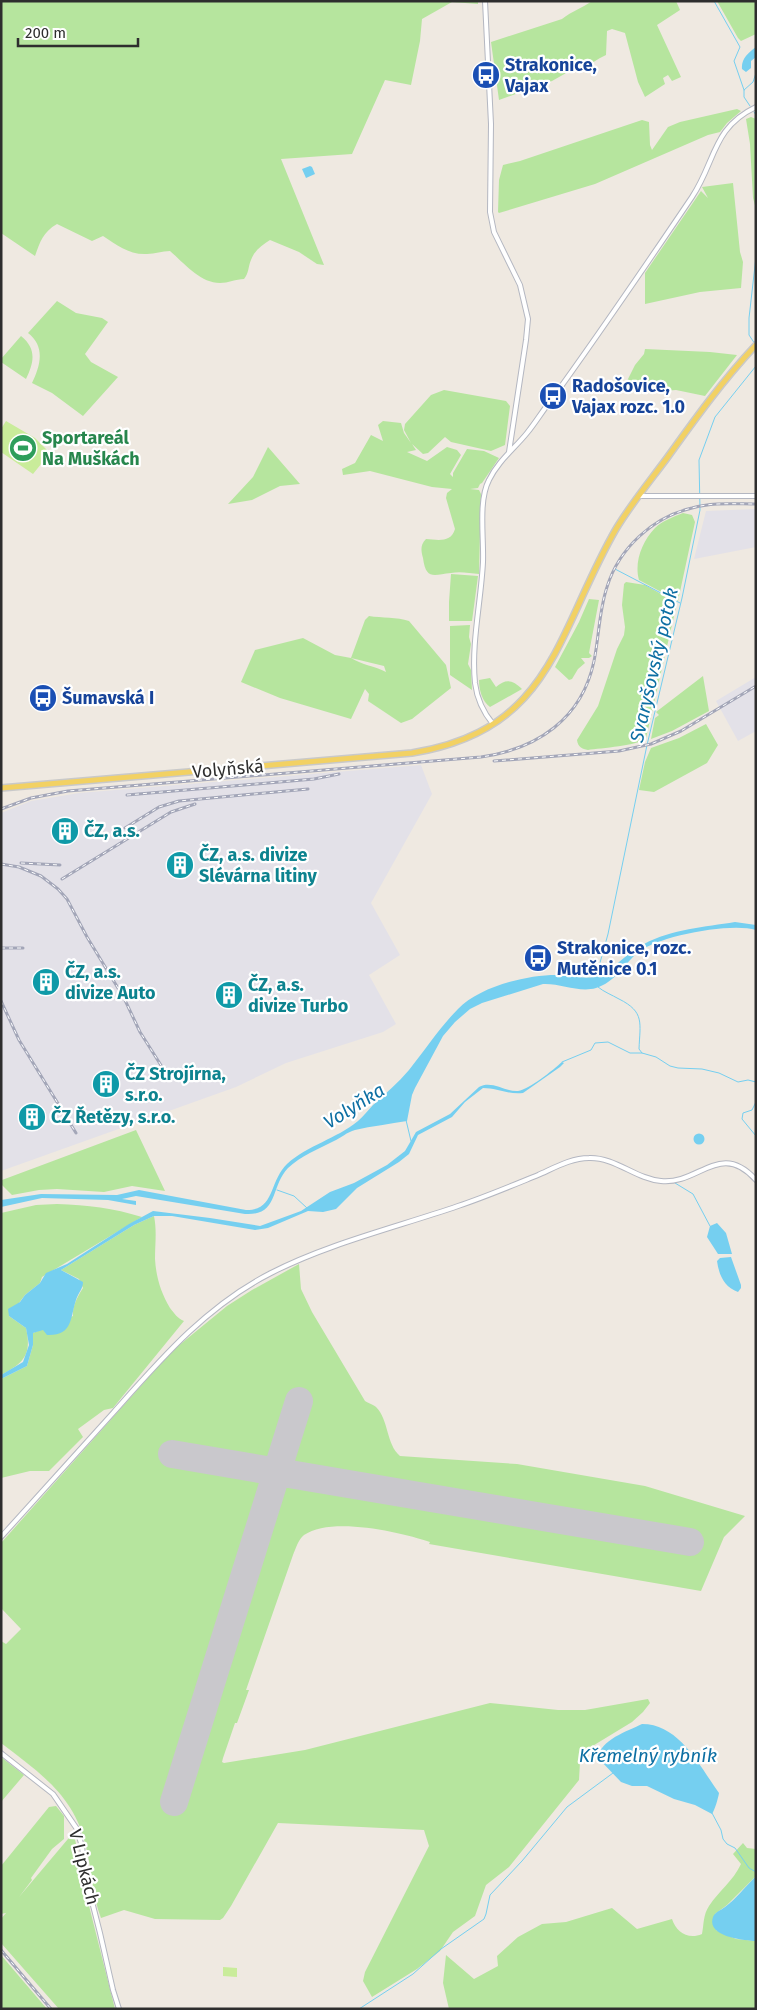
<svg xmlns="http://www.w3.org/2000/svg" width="757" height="2010" font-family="'Fira Sans',sans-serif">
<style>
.industrial{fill:#e3e1e8}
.green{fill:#b6e59e;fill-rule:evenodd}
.pitch{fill:#c9ec9a}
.water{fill:#75cff0}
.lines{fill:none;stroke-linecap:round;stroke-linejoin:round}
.stream{stroke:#75cff0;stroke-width:1}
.runway{stroke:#c9c8cc;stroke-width:28}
.tertiary-casing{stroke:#b4b7c1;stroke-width:6}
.primary-casing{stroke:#c9c9c9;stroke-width:8}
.tertiary{stroke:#fff;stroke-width:4}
.primary{stroke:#f2d163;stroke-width:5}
.rail-casing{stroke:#a3a6b8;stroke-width:3}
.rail{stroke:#fff;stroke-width:1;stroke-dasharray:4;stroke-linecap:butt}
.labels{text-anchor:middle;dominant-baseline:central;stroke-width:4.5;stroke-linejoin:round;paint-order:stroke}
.transit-label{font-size:18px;font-weight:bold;fill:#164399;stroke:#fff;text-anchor:start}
.leisure-label{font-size:18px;font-weight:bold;fill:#27864d;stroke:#fff;text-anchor:start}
.street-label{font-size:18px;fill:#2e2e2e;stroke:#fff}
.culture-label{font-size:18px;font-weight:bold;fill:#0d838f;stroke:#fff;text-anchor:start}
.water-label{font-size:19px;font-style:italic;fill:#0d6fa3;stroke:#fff}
</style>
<rect width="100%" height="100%" fill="#efe9e1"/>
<path class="industrial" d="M756,509V547L694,559L706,511Z
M756,677V731L738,741L716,701Z
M421,765L432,794L371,903L400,955L369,975L396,1024L383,1032L286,1063L236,1087L1,1171V813L31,801L79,793Z"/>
<path class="green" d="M1,1H478V4L452,2L422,19L420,41L411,85L385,80L352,154L281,159L324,265L317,264L299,252L270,240C262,245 254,251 251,260C248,267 249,273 244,279C236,279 228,283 220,283C200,283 184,263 170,251C162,251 155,254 147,254C129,255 117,245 103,236L92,241L57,224C43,232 40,242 35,256L1,233Z
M592,1H676L680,10L657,25L681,77L672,81L668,75L663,78L665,84L645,97L638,82L625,33L612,29L607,31L606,55C597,59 590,65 581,69L576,65L575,68L552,81L499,100L491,42L562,19C572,11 582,8 592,1Z
M717,1H756V34L741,41L738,38Z
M737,109L741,111L727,123L720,132L708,135L595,184L499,213L498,212L499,180L503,165L520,161L642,120L649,122L650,145L652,150L668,127L680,122Z
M751,117L756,119V209L753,198L750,144L746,119Z
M733,183L740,252L743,262L741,288L700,292L645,304V273L701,191L708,198L702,187Z
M57,301L76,313L102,318L108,322L85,354L91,362L118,377L83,416L52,393L32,383C40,366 46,347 28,333Z
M21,336C37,349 34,362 26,379L1,362V359Z
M645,349L710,352L737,355L705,396L676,390L640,393L634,391L627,381L635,365L644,354Z
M444,390L506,401L510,406L505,445L491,451L451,442L445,437L428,453L423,454L412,444L416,450L407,452L427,461L447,447L457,450L461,455L450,474L453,477V473L467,449L484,451L499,458L482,483L480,484L478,488L470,489L479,490L481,494L479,574C470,573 459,571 451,573C433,575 426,580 423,558C421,551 420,545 426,539C438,540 451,543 455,529L446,498L447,493L452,489L432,487L370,471L343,475L342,469L355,463L371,435L383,441L378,425L383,421L401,423L404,433L411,443L404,430L405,424L431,395Z
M268,447L300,484L280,486L252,500L228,504L253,477Z
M683,513L692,515L695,522L678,601L639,580C634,563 642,541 655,528C662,521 673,517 683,513Z
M451,574L478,576L472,621H449V602Z
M626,582L645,585L677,603L646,738C638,746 601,748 588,750C582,749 578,747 577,740L598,706L617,649L624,635L625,627L622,605L624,584Z
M589,599L599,600L589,653L592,656L589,658H581L585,663L578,669L572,679L569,680L555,667L579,622Z
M369,616C382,618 397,617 409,621L446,665L451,688L412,719L401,723L368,701L369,694L365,689L351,719L280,698L241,682L255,650L303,638L335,655L351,658L365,620ZM351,658L384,666L386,672C375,666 362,665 351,658Z
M470,625L469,637L471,644L468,664L471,670L472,690L450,675V626Z
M703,676L709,711L672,731L651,739L655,718L659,715L656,712Z
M490,678L496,687C506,678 513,680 522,689L490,707C482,701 479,690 479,680Z
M706,724L718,745L707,763L654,792L639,790L645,762L651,748L679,738Z
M136,1130L165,1191L132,1186L104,1192L57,1189L39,1190L12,1195L1,1184L2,1180Z
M57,1204C88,1205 113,1208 142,1217L42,1277L40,1283L25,1295L9,1316L26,1328C32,1355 24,1363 1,1375V1213L36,1205Z
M154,1216C157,1231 155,1244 155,1259C156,1277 161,1293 170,1308C174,1313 178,1319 184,1321L113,1408L104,1410L78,1429L83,1437L49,1471H30L1,1478V1379L27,1366L33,1345V1333L73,1316C72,1306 78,1296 83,1288L79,1279L61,1270L134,1225Z
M299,1264L301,1289L312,1312L365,1401C368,1403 374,1405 376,1407C389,1420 386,1444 400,1456L517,1464L645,1486L745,1516L724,1537L701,1591L429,1544L430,1542C401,1532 331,1516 304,1535C298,1540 296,1548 293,1555L246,1690H249L237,1723H235L223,1758L222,1762L224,1763L305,1750L490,1703L558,1710H585L648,1699L650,1703L643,1712L632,1722L586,1750L580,1762L579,1780L509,1867L486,1885L475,1916L453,1932L440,1951L417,1969L372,1997L363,1981L365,1972L429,1846L424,1830L278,1823L231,1906L223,1918L220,1920L155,1919L124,1910L101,1918C92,1895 92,1870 86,1847C75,1796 40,1773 1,1743V1641L6,1644L21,1629L1,1608V1543L172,1351L227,1306L252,1290Z
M1,1757L24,1775L1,1802Z
M56,1806L64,1816V1839L52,1849L31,1878L32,1880L19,1897L73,1833L77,1847L83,1882L115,2009H59L1,1943V1919L6,1913L1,1914V1866L49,1807Z
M743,1843L747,1848L756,1849V1876L727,1905L715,1914L716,1930L736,1939L756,1941V2009H449L443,1983L446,1955L474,1979L498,1966L497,1956L518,1937L542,1924L566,1922L612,1908L637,1929L672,1919C676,1932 688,1940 702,1934C704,1924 703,1915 709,1906C719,1891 733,1881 741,1864L733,1854Z
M1,1955L47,2009H1Z"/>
<path class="pitch" d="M6,421L35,438L50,453L33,474L1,452V429Z
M223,1967L237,1968V1977L223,1976Z"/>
<path class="water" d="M756,47V57L751,61V68L746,72L742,69C741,59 748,53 756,47Z
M310,166L312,167L315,174L306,178L302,169Z
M735,922L756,925V930C731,922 657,936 637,953C623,966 615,982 596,988C579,993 560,983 543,984L482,1003L470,1009L455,1022L443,1036L415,1088L412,1095L407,1121C390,1124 372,1126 355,1130C347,1132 341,1138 334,1141C318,1149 301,1156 288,1168C270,1187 279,1216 245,1214L136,1196L122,1199L136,1201V1205L108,1200L42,1198L1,1207V1200L41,1194L117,1195L139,1190L246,1210C275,1211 269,1181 287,1164C308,1145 336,1139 358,1121C364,1116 368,1110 373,1105C385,1094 398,1083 409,1070C425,1050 440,1027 458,1009C480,986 529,974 560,975C570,975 584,979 594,977C612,972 627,952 644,944C672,929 705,927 735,922Z
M562,1062L564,1063L560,1067L523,1093C509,1095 497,1088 483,1088L465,1102L452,1117L418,1135L409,1154L399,1162L357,1188L336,1209L323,1212L308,1211L268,1228L255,1230L172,1216H154L134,1225L61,1270L83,1282C83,1289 78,1293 76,1300C70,1318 73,1336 47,1335L43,1330L33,1333V1345L27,1366L1,1379V1375L23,1362L29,1345L26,1328L9,1316L8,1309L20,1302L25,1295L40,1283L46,1273L67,1264L129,1224L153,1211L210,1218L260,1226L301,1211L330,1192L354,1183L387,1165L405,1151L416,1132L450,1114L479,1087C492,1080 505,1092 518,1091C530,1089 553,1070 562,1062Z
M693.5 1139a5.5 5.5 0 1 1 11 0a5.5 5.5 0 1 1-11 0Z
M717,1223L726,1233L732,1254H718L707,1237L710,1226Z
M731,1257L741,1285V1288L738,1292C724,1287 719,1275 717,1261L720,1258Z
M642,1724C680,1724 700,1767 719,1793C718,1799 715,1809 712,1814L695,1805L674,1799L647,1786H632L621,1782L599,1759C597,1741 628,1731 642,1724Z
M756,1876V1941C744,1940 706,1937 713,1917C715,1912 721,1910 725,1907C736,1899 746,1886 756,1876Z"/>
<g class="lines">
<path class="stream" d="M714,1L740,47L734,61L744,90
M750,106L744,97V90L753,82L756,73
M754,112L756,115
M755,344L749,335V318L756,257
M615,569L680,603
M596,977L608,934L647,745L682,598L700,510L699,460L715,417L756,366
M598,987C604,992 612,995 619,999C645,1012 640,1023 639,1049L642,1053
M562,1062L591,1050L595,1043L608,1042L630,1053H642L656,1057L670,1066L678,1068L702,1069L719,1073L738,1082L748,1080L756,1082
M756,1102L752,1110L743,1113L742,1119L756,1136
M406,1120L411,1141
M756,1153V1160
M675,1183L693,1194L710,1226
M277,1190L294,1196L307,1208
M712,1813L721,1830L723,1839L727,1844L735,1848L749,1868L756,1872
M359,2009L413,1974L441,1949L484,1919L486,1914L490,1895L522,1861L567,1807L613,1773"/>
<path class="runway" d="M172,1454L690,1542
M174,1802L299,1401"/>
<defs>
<path id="tertiary" d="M485,1L491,124L490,212L494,232L520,285L528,319L526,340L509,452
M639,496H756
M493,724C483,712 477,699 475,683C471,644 481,602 483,562C484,538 478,501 489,480C498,461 515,448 527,433C536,422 543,410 552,399C600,333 646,265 692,197C716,161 712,128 756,107
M1,1537C38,1496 76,1454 113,1413C160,1360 206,1306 271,1273C327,1244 397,1227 458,1206C485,1197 511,1186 538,1175C554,1168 571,1158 589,1158C615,1157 636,1179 661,1181C699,1185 720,1140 756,1180
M1,1753L53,1794L77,1829L82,1847L87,1882L100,1933L113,1990L119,2009"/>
<path id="primary" d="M1,788L412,753C553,730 556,633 616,529C631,504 650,481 667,458C695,419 723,380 756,345"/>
</defs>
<use href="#tertiary" class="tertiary-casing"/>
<use href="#primary" class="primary-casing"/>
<use href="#tertiary" class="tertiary"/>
<use href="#primary" class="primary"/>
<defs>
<path id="rail" d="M494,761L619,751L651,744L681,731L756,686
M127,795L314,779L339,774
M1,809L31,798L68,791L481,757C537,749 582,719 594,661C599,637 599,611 607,587C619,548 653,517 692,508C713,502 734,504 756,504
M125,828L159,807L179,801L308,789
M21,863L60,865
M1,864L19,867L41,876L58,889L67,899L87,937L124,998L140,1032L169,1078
M62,879L171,812L195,804
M1,948H23
M1,1001L19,1040L76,1133
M1,1950L51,2009"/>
</defs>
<use href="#rail" class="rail-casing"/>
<use href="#rail" class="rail"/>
</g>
<defs>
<symbol id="bus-disc" viewBox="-11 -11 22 22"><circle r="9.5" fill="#1a4fb4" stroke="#fff"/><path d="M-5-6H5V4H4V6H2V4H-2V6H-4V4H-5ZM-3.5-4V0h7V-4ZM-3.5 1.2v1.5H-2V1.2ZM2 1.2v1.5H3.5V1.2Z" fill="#fff"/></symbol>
<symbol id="stadium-disc" viewBox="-11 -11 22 22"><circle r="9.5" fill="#2e9e5b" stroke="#fff"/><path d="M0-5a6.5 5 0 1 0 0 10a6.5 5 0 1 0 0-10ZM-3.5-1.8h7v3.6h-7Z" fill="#fff"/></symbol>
<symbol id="building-disc" viewBox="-11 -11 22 22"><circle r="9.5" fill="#0f9aa8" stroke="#fff"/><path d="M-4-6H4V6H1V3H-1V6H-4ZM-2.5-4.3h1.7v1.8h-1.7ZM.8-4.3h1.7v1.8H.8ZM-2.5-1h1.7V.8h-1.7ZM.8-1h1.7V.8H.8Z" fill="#fff"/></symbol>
</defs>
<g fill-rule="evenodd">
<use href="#bus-disc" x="470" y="59" width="32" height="32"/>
<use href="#bus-disc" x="537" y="380" width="32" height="32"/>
<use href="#stadium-disc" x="7" y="432" width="32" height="32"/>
<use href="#bus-disc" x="27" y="682" width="32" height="32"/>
<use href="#building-disc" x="49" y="815" width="32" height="32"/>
<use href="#building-disc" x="164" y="849" width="32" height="32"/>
<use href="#bus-disc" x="522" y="942" width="32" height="32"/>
<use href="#building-disc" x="30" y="966" width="32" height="32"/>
<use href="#building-disc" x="213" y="979" width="32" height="32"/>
<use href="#building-disc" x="90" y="1068" width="32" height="32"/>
<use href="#building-disc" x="16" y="1101" width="32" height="32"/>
</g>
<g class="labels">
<g class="transit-label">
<text x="505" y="65">Strakonice,<tspan x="505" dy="21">Vajax</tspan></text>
<text x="572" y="386">Radošovice,<tspan x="572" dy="21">Vajax rozc. 1.0</tspan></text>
<text x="62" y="698">Šumavská I</text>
<text x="557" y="948">Strakonice, rozc.<tspan x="557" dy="21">Mutěnice 0.1</tspan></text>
</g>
<g class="leisure-label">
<text x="42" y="438">Sportareál<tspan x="42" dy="21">Na Muškách</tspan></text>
</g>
<g class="street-label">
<text transform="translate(228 769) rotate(-5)">Volyňská</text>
<text transform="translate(84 1867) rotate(76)">V Lipkách</text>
</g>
<g class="culture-label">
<text x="84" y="831">ČZ, a.s.</text>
<text x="199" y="855">ČZ, a.s. divize<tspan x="199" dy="21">Slévárna litiny</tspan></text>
<text x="65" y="972">ČZ, a.s.<tspan x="65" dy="21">divize Auto</tspan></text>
<text x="248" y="985">ČZ, a.s.<tspan x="248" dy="21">divize Turbo</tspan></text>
<text x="125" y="1074">ČZ Strojírna,<tspan x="125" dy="21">s.r.o.</tspan></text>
<text x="51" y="1117">ČZ Řetězy, s.r.o.</text>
</g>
<g class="water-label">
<text transform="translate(654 665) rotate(-77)">Svaryšovský potok</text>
<text transform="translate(354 1106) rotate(-32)">Volyňka</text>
<text x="648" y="1755">Křemelný rybník</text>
</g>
</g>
<rect width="757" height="2010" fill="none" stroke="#2e2e2e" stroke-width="5"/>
<path d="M18 38v8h120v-8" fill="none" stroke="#2e2e2e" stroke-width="2.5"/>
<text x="25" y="38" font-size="15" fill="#2e2e2e" stroke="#ffffff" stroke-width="4" paint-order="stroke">200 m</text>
</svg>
